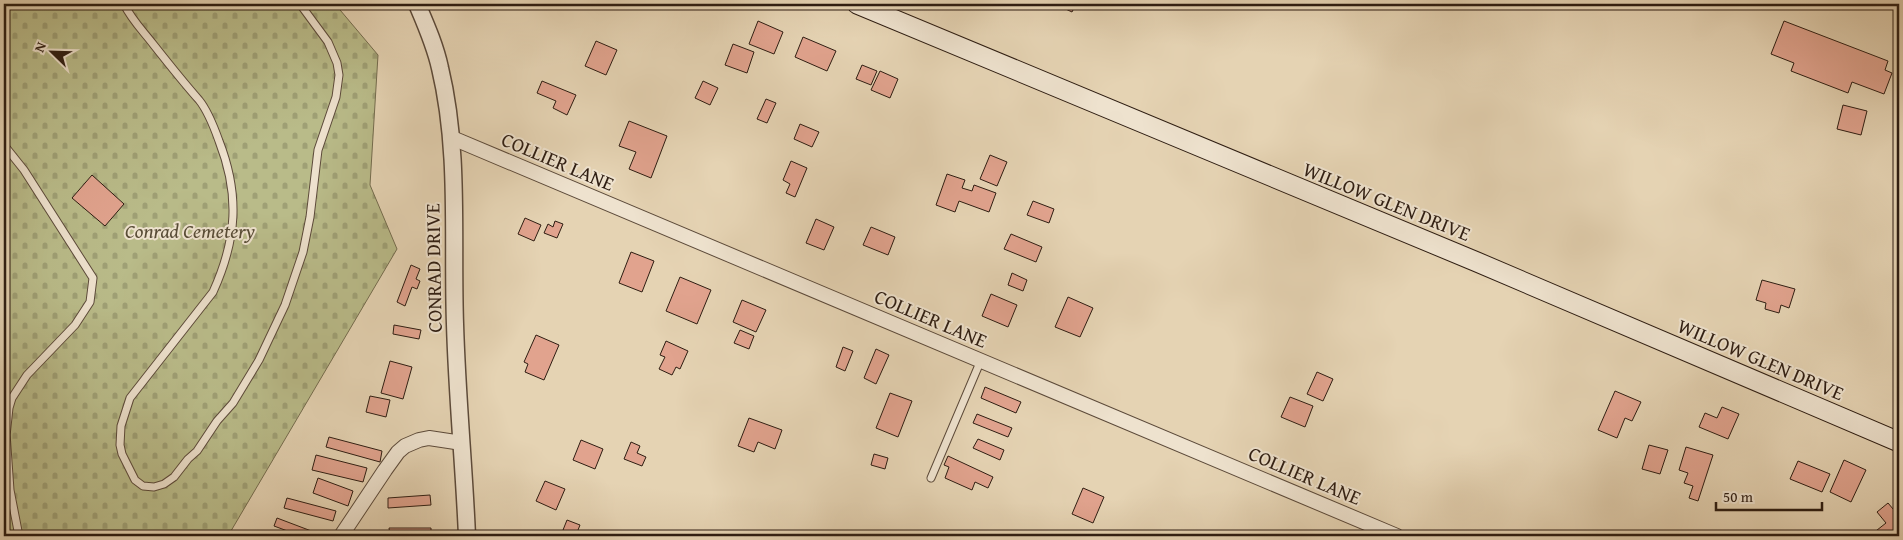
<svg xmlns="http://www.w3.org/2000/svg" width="1903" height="540" font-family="'Gentium Book Plus',serif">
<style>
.cemetery{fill:url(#cemetery-stones);stroke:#746c4e}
.building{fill:#e1a38e;stroke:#2e1d12}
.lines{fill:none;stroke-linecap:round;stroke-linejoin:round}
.service-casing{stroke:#5c4a3a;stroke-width:9}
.minor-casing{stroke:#5c4a3a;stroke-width:16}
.tertiary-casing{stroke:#5c4a3a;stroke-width:19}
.secondary-casing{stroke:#2e1d12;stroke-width:21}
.service{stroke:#eee2ce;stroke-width:7}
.minor{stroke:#eee2ce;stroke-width:14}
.tertiary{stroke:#eee2ce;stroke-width:16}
.secondary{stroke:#eee2ce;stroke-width:19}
.labels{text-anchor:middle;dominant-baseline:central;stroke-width:4;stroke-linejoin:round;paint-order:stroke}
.street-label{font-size:20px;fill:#2e1d12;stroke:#eee2ce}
.park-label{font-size:20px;font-style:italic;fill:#584c36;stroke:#eee2ce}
</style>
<defs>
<pattern id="cemetery-stones" width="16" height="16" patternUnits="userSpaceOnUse" patternTransform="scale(1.25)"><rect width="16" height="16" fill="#b9bb89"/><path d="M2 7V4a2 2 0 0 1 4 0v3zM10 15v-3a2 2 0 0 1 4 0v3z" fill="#9fa075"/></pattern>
</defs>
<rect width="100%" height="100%" fill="#e5d3b3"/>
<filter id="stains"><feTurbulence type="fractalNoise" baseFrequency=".004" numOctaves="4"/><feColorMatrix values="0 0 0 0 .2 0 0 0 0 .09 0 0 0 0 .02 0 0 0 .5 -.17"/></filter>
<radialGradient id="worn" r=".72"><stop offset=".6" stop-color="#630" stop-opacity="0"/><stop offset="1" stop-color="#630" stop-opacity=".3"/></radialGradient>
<path class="cemetery" d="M4,4H335L378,55L370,185L397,249L228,536H4Z"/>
<path class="building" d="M1055,4H1076L1072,12Z
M758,21L783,32L774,54L749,44Z
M1784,21L1888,61L1885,70L1892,73L1884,94L1852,82L1848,93L1791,71L1794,63L1771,54Z
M803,37L836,51L827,71L795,57Z
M596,41L617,50L606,75L585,66Z
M733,44L754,52L747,73L725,65Z
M862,65L877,71L871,85L856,79Z
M880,71L898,79L890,98L871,90Z
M542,81L576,95L567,115L553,108L556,101L537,93Z
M703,81L718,88L710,105L695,98Z
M766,99L776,103L767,123L757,119Z
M1843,105L1867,111L1861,135L1837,129Z
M629,121L667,136L651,178L629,169L636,152L619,146Z
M800,124L819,132L812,147L794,139Z
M990,155L1007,162L997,186L980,179Z
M791,161L807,168L795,197L786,193L790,184L783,180Z
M947,174L965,180L962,188L972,191L974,185L996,193L989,212L959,201L955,212L936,205Z
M92,175L124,204L105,226L72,198Z
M1033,201L1054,209L1049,223L1027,215Z
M525,218L541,225L534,241L518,234Z
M816,219L834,227L824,250L806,243Z
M555,221L563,224L557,238L544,233L548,224L553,227Z
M871,227L895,237L888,255L863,245Z
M1011,234L1042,247L1036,262L1004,249Z
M631,252L654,261L642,292L619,283Z
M411,265L420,269L416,279L420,281L417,289L412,287L405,306L397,302Z
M1012,273L1027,280L1023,291L1008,285Z
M680,277L711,290L697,324L666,311Z
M1762,280L1795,289L1789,308L1781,305L1779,313L1765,309L1766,303L1756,300Z
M991,294L1017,305L1008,327L982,316Z
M1068,297L1093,308L1080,337L1055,327Z
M742,300L766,310L756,332L733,322Z
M394,325L421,330L419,339L393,334Z
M740,330L754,336L749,349L734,343Z
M536,335L559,345L544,380L525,372L528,364L524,362Z
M666,341L688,351L680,369L676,367L672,375L659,369L665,357L660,355Z
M843,347L853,351L845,371L836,367Z
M876,349L889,355L876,384L864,378Z
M390,361L412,367L403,399L381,393Z
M1317,372L1333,379L1323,401L1307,394Z
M985,387L1021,402L1016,413L981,398Z
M1615,391L1641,402L1632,421L1625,418L1617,438L1598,430Z
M890,393L912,401L898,437L876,428Z
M370,396L390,400L386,417L366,412Z
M1290,397L1313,406L1305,427L1281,417Z
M1722,407L1739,414L1728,439L1699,427L1705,413L1717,418Z
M977,414L1012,428L1008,437L973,423Z
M749,418L782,430L775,449L758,442L754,452L738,446Z
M329,437L382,451L380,462L326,447Z
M978,439L1004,450L1000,460L973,448Z
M581,440L603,449L595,469L573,460Z
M631,442L640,446L637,453L646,457L642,466L624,459Z
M1649,445L1668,450L1660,474L1642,469Z
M1686,447L1713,455L1698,501L1689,498L1693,486L1684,483L1688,473L1679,470Z
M874,454L888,458L885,469L871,465Z
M316,455L367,468L363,482L312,470Z
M948,456L993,477L988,488L975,482L972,490L945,478L949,467L944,465Z
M1844,460L1866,470L1851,502L1830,492Z
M1798,461L1830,474L1822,492L1790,479Z
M318,478L353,491L348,506L313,493Z
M545,481L565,489L556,510L536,501Z
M1083,488L1104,497L1093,523L1072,514Z
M430,495L431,505L388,508V498Z
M287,498L336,511L333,521L284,508Z
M1888,503L1899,516V536H1874L1872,534L1886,523L1877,512Z
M277,518L314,532L312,536H301L274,526Z
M567,520L580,525L576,535L563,530Z
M389,528H431V536H390Z"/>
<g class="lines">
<defs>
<path id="service" d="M124,4C131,19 143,31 153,44C168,63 183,82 199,100C208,111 214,127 219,141C240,195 237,239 213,292L130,398L121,426L120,445L122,454L135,480L143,486L154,487L164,484L174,477L188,459L197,451L217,421L233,403L259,360L285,305L303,252L310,217L318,150L336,97L339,75L337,63L328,42L300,4
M4,145L24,170L93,278L90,302L75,325L27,375L12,398L9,408L6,436
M6,433L10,490L19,536
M931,478L981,360"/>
<path id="minor" d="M450,137L1397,536
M341,536L385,470L398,452L405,446L419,440L429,438L462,443"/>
<path id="tertiary" d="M417,4C426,25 435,45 440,68C460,151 452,239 455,324C457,395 464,466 467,536"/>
<path id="secondary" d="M857,4L1477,262L1899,442"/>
</defs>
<use href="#service" class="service-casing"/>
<use href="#minor" class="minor-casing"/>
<use href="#tertiary" class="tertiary-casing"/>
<use href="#secondary" class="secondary-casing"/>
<use href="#service" class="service"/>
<use href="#minor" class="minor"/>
<use href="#tertiary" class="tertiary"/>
<use href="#secondary" class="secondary"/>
</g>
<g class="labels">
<g class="street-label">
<text transform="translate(558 161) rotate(23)">COLLIER LANE</text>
<text transform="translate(1387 201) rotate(22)">WILLOW GLEN DRIVE</text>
<text transform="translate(433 268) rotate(-91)">CONRAD DRIVE</text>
<text transform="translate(931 318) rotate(23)">COLLIER LANE</text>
<text transform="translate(1761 359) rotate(23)">WILLOW GLEN DRIVE</text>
<text transform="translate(1305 475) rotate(23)">COLLIER LANE</text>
</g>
<g class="park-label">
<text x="190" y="230">Conrad Cemetery</text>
</g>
</g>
<rect width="1903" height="540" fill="none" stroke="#e5d3b3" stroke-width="20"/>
<rect x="5" y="5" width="1893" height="530" fill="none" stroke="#2e1d12" stroke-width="2.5"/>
<rect x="10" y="10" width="1883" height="520" fill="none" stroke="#2e1d12"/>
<g transform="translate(52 52) rotate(293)" stroke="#eee2ce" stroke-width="4" paint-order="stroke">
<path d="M0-4L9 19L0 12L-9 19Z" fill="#2e1d12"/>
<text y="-8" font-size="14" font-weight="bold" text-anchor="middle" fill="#2e1d12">N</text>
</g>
<path d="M1716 502v8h106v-8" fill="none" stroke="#2e1d12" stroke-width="2.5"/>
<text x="1723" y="502" font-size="15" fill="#2e1d12" stroke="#eee2ce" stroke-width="4" paint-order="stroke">50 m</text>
<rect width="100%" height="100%" filter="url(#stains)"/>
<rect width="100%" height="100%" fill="url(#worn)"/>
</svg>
